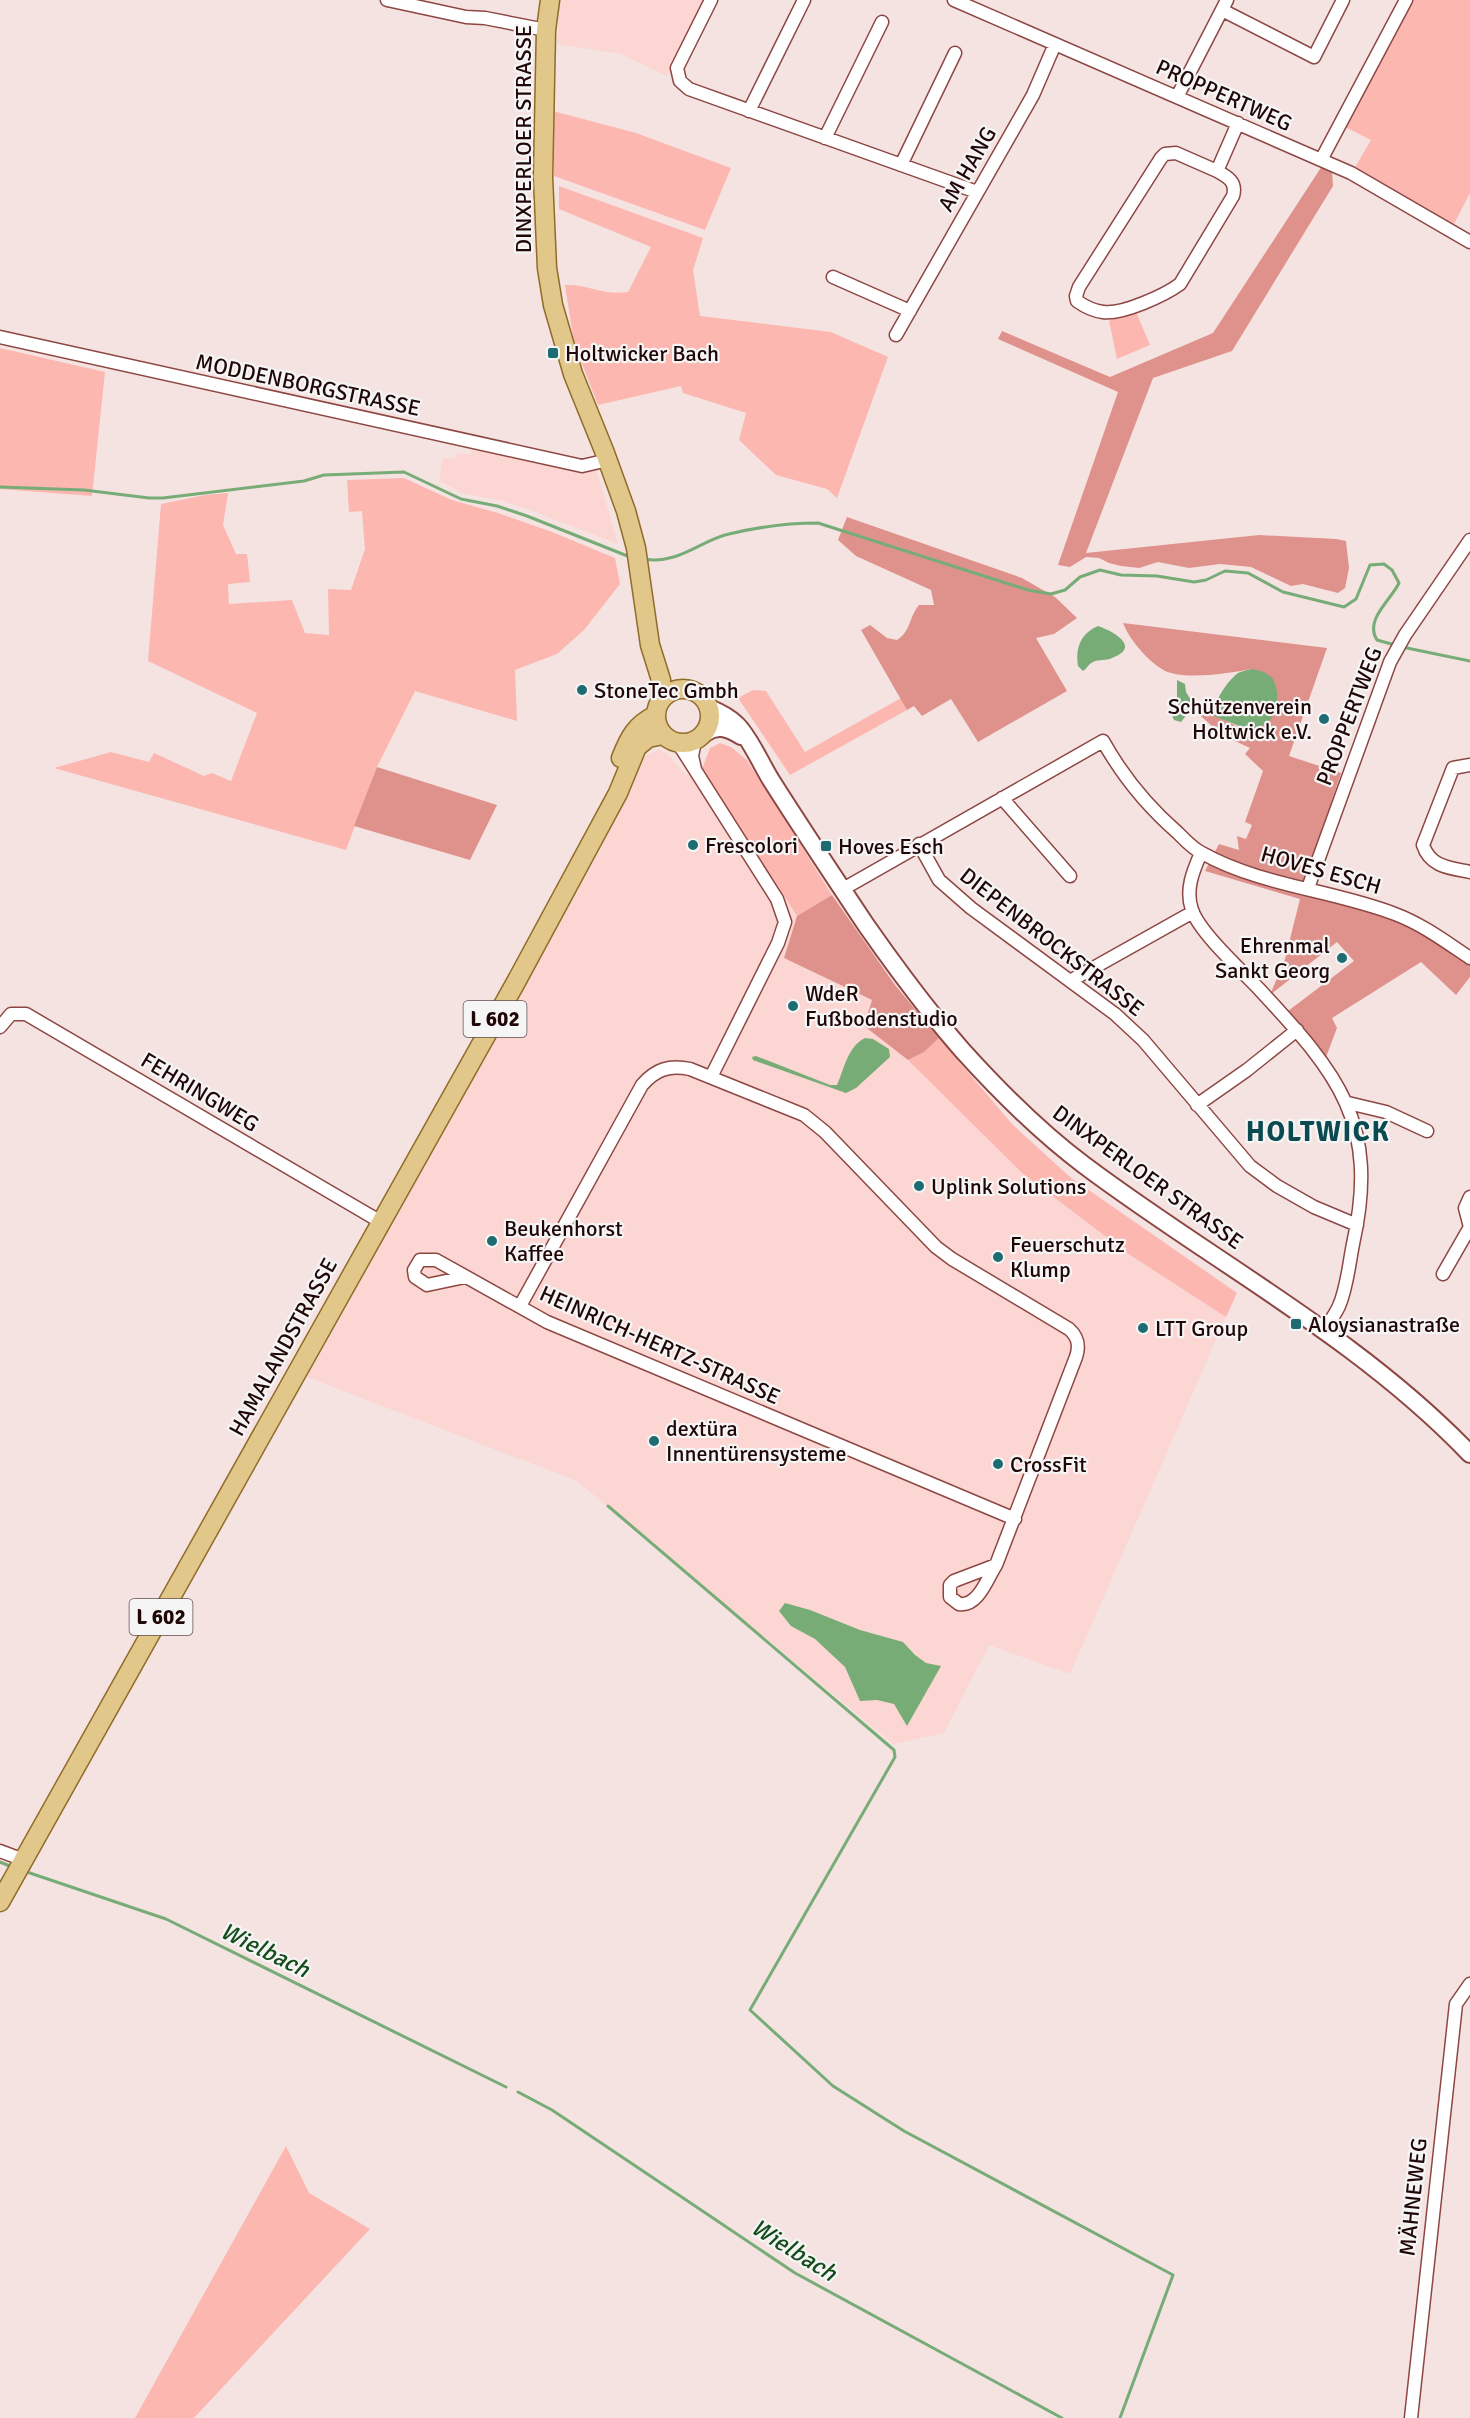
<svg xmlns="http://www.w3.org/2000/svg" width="1470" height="2418" font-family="Signika,sans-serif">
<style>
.built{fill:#fbd6d2}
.green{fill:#fcb7b1}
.forest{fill:#df928b}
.water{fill:#77ac77}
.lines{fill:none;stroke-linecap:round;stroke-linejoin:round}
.stream{stroke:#77ac77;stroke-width:3}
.minor-casing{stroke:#8d4743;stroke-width:15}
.secondary-casing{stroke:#8d4743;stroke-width:20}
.primary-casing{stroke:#916b28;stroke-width:21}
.minor{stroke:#fff;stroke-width:12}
.secondary{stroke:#fff;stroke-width:16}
.primary{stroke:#e1c789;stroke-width:18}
.poi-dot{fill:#1f6b72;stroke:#f5f5f5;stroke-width:2}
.labels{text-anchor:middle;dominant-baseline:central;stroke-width:4.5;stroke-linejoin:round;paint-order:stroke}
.shield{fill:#f5f5f5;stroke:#614e4e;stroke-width:1.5}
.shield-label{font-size:21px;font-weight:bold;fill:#210606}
.street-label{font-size:22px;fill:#210606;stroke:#f5f5f5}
.poi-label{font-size:22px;fill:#210606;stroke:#f5f5f5;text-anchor:start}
.water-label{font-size:24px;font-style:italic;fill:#154d1a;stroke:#f5f5f5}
.district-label{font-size:28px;font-weight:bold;letter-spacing:1.5px;fill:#0a4a50;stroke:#f5f5f5}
</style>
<rect width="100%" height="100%" fill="#f5e3e2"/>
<path class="built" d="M560,0H705L667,76L621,54L557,44Z
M472,448L596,468L618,544L530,510L503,501L465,494L439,481L443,458L455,459L456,453L471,455Z
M659,750L668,754L686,775L702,769L797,916L784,958L873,1001L864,1027L908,1060L1022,1173L1130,1255L1226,1317L1070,1674L989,1645L944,1733L893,1744L577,1481L307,1377L599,852L640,763L646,755Z"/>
<path class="green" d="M1411,0H1470V193L1454,224L1355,167L1371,140L1345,127Z
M553,111L636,133L731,168L705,230L554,176Z
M559,186L703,238L693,270L700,316L831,332L888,357L837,498L827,489L776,475L739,440L746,413L683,393L681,386L598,405L574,343L565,285C587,284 606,296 628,292L651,247L559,209Z
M1131,312L1137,314L1150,345L1117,359L1109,321Z
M0,348L105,372L92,496L0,489Z
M404,478L452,500L498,513L552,532L615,558L620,584L584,630L557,654L515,670L517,721L415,691L377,767L346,850L54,768L111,752L149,762L154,753L204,776L212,773L231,781L257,713L148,661L161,504L205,495L228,493L223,525L236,554H247L250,582L228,584L229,604L292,600L305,633L329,635L328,589L351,590L365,549L362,511L349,512L347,480Z
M753,690L766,691L805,752L901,698L907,710L790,775L738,698Z
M720,743L731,747L747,760L832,895L797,916L702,769L710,748Z
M939,1038L1012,1124L1070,1177L1237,1293L1226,1317L1130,1255L1022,1173L908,1060L924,1052Z
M286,2146L309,2193L370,2229L194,2418H135Z"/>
<path class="forest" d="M1322,166L1332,170L1333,186L1232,351L1153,378L1086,553L1259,535L1336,539L1346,541L1349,568L1345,588L1338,593L1303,584L1291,586L1251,567L1220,564L1189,568L1158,562L1139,568L1121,566L1109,563L1099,558L1086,557L1070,567L1058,565L1118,392L998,339L1002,331L1110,377L1213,333Z
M847,517L1022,578L1055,597L1077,618L1054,634L1036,638L1067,691L978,742L951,699L922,716L914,706L907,710L861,630L870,625L887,638L897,640C911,631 909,617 919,605H934L931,590L856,556L838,540Z
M1123,623L1327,648L1289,756L1341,773L1305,882C1348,893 1391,905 1432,926C1445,932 1458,943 1470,952V977L1456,995L1421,962L1332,1018L1337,1028L1326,1057L1288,1011L1354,961L1337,942L1270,995L1285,959L1300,899L1205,871L1219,844L1239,850L1237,836L1246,839L1252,825L1245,822L1263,771L1245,754L1250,748L1222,735L1194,710L1199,708L1195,707L1197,704C1211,714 1225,720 1240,728L1252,669C1230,673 1193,679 1171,673C1154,669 1129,640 1123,623Z
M377,767L497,805L470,860L354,826Z
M832,895L895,985L939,1038L924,1052L908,1060L864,1026L872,1000L784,958L797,916Z"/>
<path class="water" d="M1098,626C1113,631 1142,647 1112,658C1106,661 1099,659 1093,662C1088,664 1087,669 1083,671L1078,666C1075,648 1081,633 1098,626Z
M1252,669C1260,671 1268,672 1273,679C1280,692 1279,713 1267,723C1261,726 1255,728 1249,730L1214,716C1212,704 1227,681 1238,673C1242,671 1247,670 1252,669Z
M1177,680L1185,684L1186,692L1194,705L1181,722L1174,720L1172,716L1177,701Z
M865,1038L873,1039L889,1049L890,1057L856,1088L846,1093L753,1060L752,1057L756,1056L830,1085H837C844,1069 848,1046 865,1038Z
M785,1603L810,1610L860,1630L903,1642L915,1655L926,1663L941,1666L907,1726L894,1704L877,1700L860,1701L845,1667L815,1639L791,1626L779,1611Z"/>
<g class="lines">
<path class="stream" d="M0,487L84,490L149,498H163L304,481L324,475L404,472L461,499L497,506L527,516L630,557
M645,559C678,565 701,540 729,534C758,527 789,523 818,523L1028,590L1051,594L1065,590L1080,577L1100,570L1121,575L1157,576L1194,582L1206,580L1225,571L1248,573L1283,592L1344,607L1356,599L1370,565L1384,564L1392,570L1399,583C1391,600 1364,620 1377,640L1395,645
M1402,647L1470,661
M608,1506L894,1750L895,1757L750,2010L833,2086L904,2131L1173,2275L1120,2418
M0,1862L12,1867
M24,1871L166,1919L506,2087
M518,2092L552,2110L795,2273L1062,2418"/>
<defs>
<path id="minor" d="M387,0L466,17L485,18L546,30
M711,0L677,68L680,81L689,89L977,192
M954,0L1351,173L1470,242
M1222,10L1314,57L1343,0
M1177,97L1227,0
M749,111L804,0
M825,138L882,22
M1321,160L1406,0
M901,165L955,53
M1217,171C1228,177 1237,182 1233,196L1180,284C1165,295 1122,315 1103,312C1095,311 1084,306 1077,301L1076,296L1079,287L1161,158L1165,154L1176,153L1217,171L1238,123
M833,277L910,311
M896,335L1033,95L1055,44
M0,337L582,466L608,460
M678,743L777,899L785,922L778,943L711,1077
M1470,765L1453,768L1423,845C1430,867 1450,868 1470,872
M695,769L692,756L695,741
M1002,798L1070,876
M919,844L939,880L971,908L1115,1014L1143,1040L1250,1166L1277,1186L1314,1207L1357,1225
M1201,853C1193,871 1185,890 1192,910C1200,933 1242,971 1260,990C1338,1074 1380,1123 1353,1244C1349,1264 1347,1288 1339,1306C1335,1315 1329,1322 1325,1330
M1308,888L1390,662L1405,635L1470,540
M843,889L1103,741C1123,777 1147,806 1178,833C1185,840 1193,849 1202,853C1261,886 1333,890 1395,914C1422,924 1446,942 1470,958
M1070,981L1193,912
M0,1027L11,1014H26L381,1222
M1348,1103L1386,1112L1427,1131
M1197,1105L1247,1070L1297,1030
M1443,1274L1470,1227L1465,1208L1470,1197
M465,1277L427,1285L415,1277L414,1270L420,1260H436L547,1322L1015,1519
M520,1306L642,1085C656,1069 669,1065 690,1069L804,1115L825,1132L936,1247L952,1259L1069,1329C1078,1337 1080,1345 1076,1357L996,1565L954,1581L950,1585V1597L959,1604C978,1607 987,1579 996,1565
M0,1851L24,1860
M1411,2418L1456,2004L1470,1984"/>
<path id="secondary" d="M709,708C719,712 729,717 737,725C750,738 761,764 771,780C802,829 834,877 866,925C896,968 928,1011 962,1050C999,1091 1040,1132 1084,1165C1213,1262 1358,1337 1470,1454
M705,733C717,724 728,728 741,736"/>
<path id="primary" d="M550,0L546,30L543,177L547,268L553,305L573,374L605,453L626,511L636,548L650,645L661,680V699
M656 716a27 27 0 1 1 54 0a27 27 0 1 1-54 0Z
M621,758C629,738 635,725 656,715
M0,1902L516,982L618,793L637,747L648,738L663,735"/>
</defs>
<use href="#minor" class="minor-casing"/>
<use href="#secondary" class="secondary-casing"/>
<use href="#primary" class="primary-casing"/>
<use href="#minor" class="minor"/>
<use href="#secondary" class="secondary"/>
<use href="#primary" class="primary"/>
</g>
<g class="poi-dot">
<rect x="547" y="347" width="12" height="12" rx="3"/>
<circle cx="582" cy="690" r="6"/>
<circle cx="1324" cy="719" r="6"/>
<circle cx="693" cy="845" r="6"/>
<rect x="820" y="840" width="12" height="12" rx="3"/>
<circle cx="1342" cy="958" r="6"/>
<circle cx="793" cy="1006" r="6"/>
<circle cx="919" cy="1186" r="6"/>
<circle cx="492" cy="1241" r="6"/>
<circle cx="998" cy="1257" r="6"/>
<rect x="1290" y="1318" width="12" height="12" rx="3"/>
<circle cx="1143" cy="1328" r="6"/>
<circle cx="654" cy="1441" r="6"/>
<circle cx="998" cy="1464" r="6"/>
</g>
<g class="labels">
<g class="shield">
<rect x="463.5" y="1001" width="63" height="36" rx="4.5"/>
<rect x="129.5" y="1599" width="63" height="36" rx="4.5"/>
</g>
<g class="shield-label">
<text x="495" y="1019">L 602</text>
<text x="161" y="1617">L 602</text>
</g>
<g class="street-label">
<text transform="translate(1224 95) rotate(24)">PROPPERTWEG</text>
<text transform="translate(523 139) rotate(-90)">DINXPERLOER STRASSE</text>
<text transform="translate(967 169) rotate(-60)">AM HANG</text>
<text transform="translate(308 385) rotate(12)">MODDENBORGSTRASSE</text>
<text transform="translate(1349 716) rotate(-69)">PROPPERTWEG</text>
<text transform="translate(1321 870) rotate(16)">HOVES ESCH</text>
<text transform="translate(1052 942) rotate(38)">DIEPENBROCKSTRASSE</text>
<text transform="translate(200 1092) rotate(31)">FEHRINGWEG</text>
<text transform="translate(1148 1177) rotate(36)">DINXPERLOER STRASSE</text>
<text transform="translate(660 1345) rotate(24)">HEINRICH-HERTZ-STRASSE</text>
<text transform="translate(283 1347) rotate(-61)">HAMALANDSTRASSE</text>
<text transform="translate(1413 2197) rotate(-84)">MÄHNEWEG</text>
</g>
<g class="poi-label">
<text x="565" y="353">Holtwicker Bach</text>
<text x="594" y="690">StoneTec Gmbh</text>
<text x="1312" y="706" text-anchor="end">Schützenverein<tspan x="1312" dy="25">Holtwick e.V.</tspan></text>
<text x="705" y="845">Frescolori</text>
<text x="838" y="846">Hoves Esch</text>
<text x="1330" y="945" text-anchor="end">Ehrenmal<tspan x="1330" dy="25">Sankt Georg</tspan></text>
<text x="805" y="993">WdeR<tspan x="805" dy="25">Fußbodenstudio</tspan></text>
<text x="931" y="1186">Uplink Solutions</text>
<text x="504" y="1228">Beukenhorst<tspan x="504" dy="25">Kaffee</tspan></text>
<text x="1010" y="1244">Feuerschutz<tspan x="1010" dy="25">Klump</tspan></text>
<text x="1308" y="1324">Aloysianastraße</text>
<text x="1155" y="1328">LTT Group</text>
<text x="666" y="1428">dextüra<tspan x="666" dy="25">Innentürensysteme</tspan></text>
<text x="1010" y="1464">CrossFit</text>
</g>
<g class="water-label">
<text transform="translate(265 1950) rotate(26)">Wielbach</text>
<text transform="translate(794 2250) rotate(32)">Wielbach</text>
</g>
<g class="district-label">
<text x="1318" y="1132">HOLTWICK</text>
</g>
</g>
</svg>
